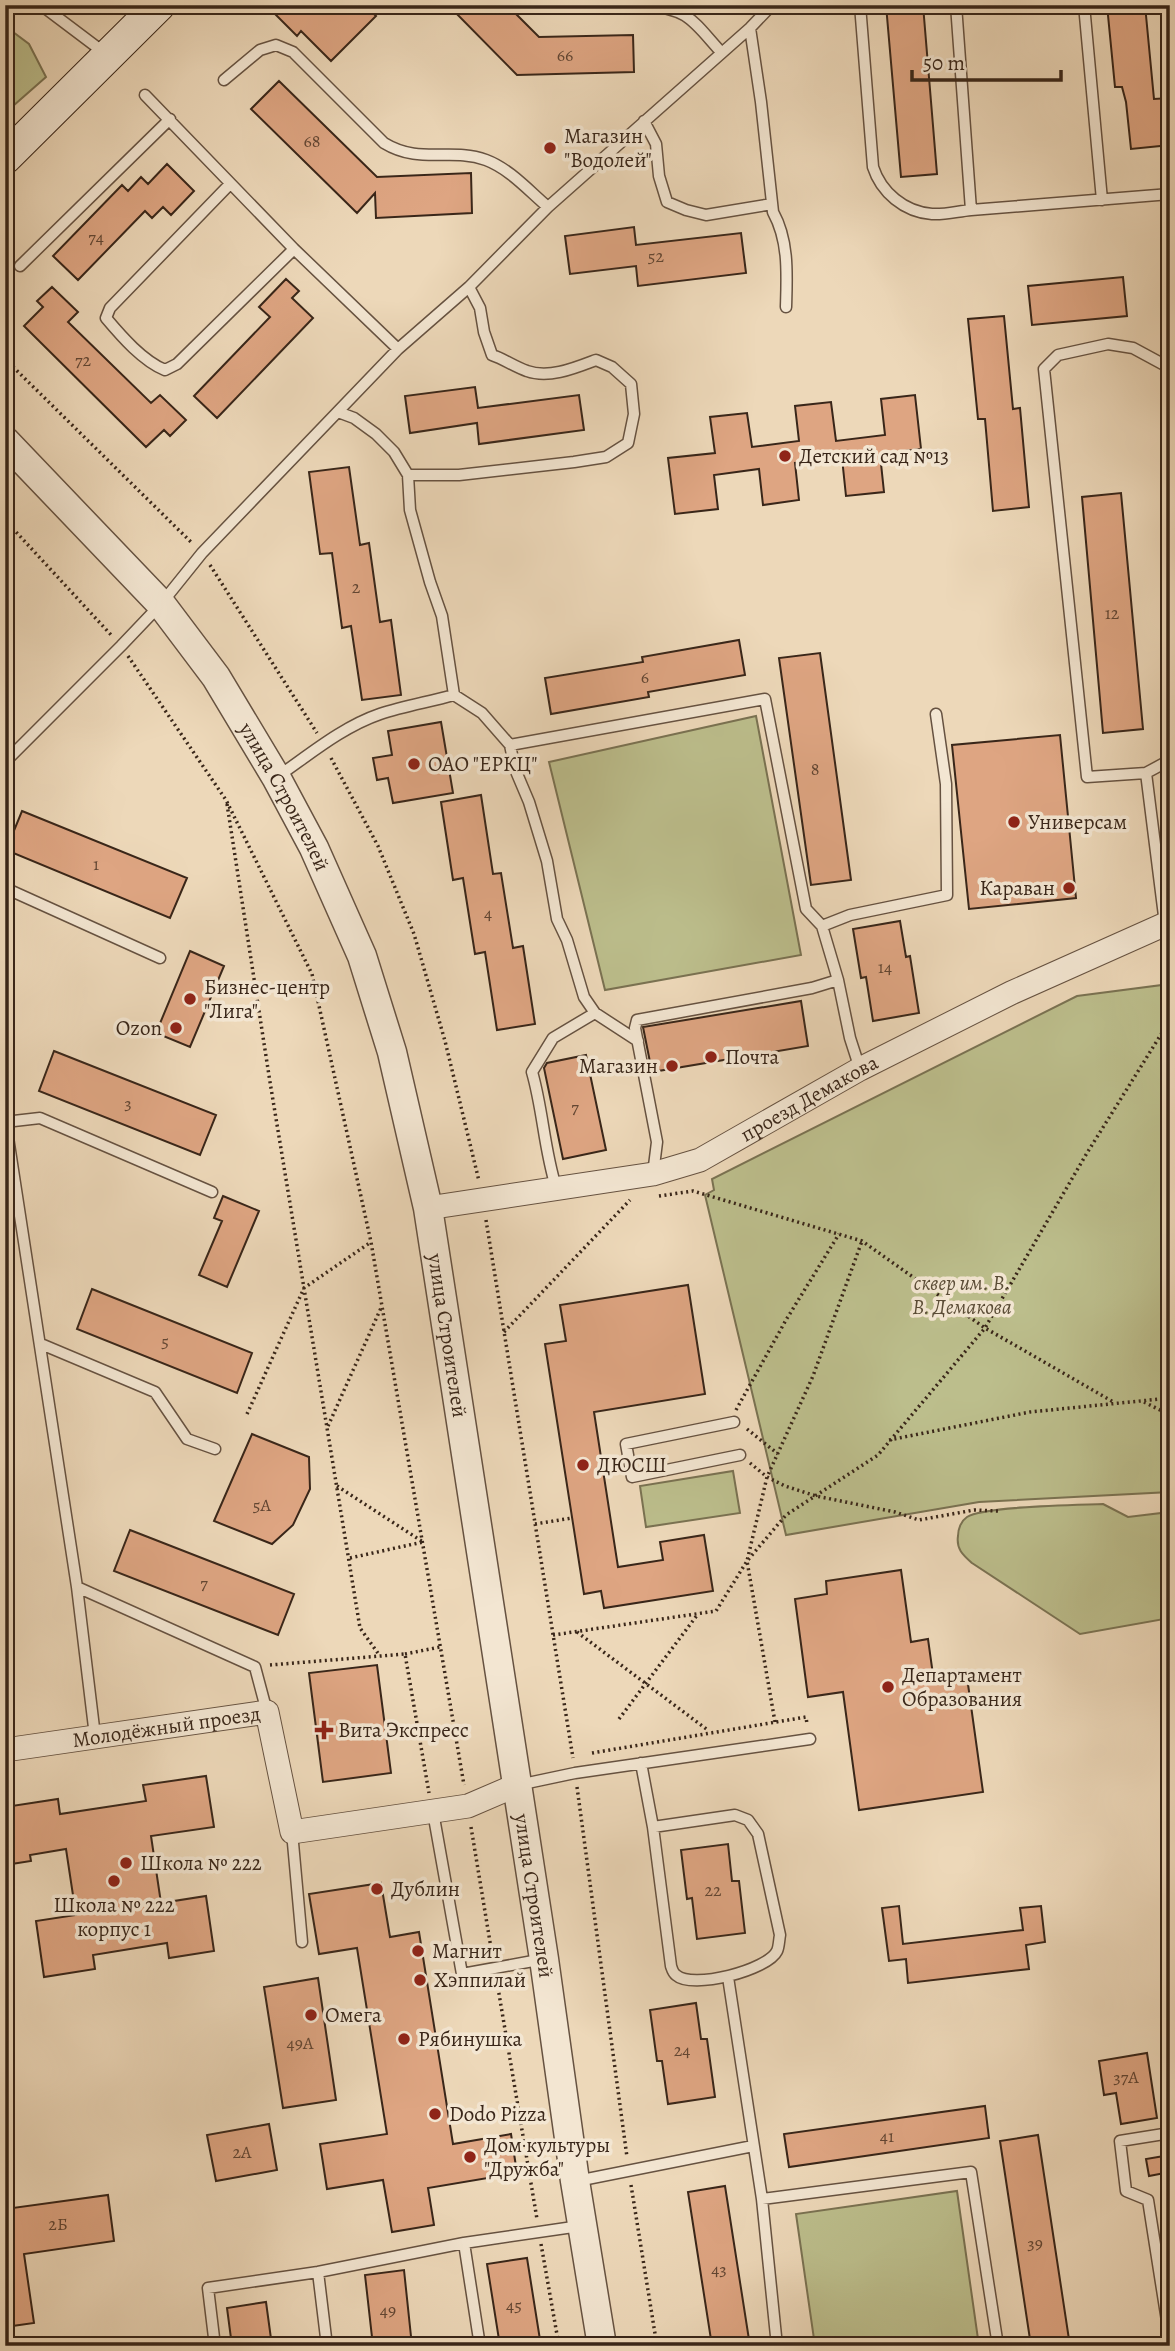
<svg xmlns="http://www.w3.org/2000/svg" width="1175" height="2351" font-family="Alegreya,serif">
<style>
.green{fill:#bcbe8c;stroke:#7a7252;stroke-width:2}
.building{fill:#dea582;stroke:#392619;stroke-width:2}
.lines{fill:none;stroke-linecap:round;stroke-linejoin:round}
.service-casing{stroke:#665241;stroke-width:13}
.minor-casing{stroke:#665241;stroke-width:25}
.tertiary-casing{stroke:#665241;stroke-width:31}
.secondary-casing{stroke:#392619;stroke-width:34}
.path{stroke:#392619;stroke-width:3.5;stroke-dasharray:2 3.5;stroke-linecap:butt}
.service{stroke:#f3e6d2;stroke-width:10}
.minor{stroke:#f3e6d2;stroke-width:23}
.tertiary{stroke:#f3e6d2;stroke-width:28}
.secondary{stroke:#f3e6d2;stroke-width:32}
.poi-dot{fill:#8f2418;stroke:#f3e6d2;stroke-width:2.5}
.labels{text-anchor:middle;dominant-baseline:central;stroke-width:7;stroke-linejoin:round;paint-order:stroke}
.number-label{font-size:18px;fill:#624633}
.poi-label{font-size:21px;fill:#392619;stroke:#f3e6d2;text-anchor:start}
.street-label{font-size:21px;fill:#392619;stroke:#f3e6d2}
.park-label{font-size:21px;font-style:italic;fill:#5a4c36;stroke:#f3e6d2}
</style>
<rect width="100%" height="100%" fill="#edd8b9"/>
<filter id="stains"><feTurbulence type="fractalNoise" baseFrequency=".00286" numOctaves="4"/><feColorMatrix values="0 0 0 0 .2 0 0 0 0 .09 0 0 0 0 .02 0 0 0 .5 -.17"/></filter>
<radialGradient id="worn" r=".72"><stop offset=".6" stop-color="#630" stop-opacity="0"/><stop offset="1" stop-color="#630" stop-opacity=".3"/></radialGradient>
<path class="green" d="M5,26L29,44L46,77L5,113Z
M756,716L801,955L605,990L549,762Z
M1170,984V1492L979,1502L786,1535L705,1195L714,1190L712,1179L1077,996Z
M733,1471L740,1513L646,1527L640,1486Z
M1103,1504L1128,1517L1170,1512V1618L1080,1634L972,1563C963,1555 956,1549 958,1536C958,1529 961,1521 967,1517C983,1506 1079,1505 1103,1504Z
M957,2191L979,2346H815L796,2214Z"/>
<path class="building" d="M266,5H365L376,16L331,61L301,31L297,36Z
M448,5H507L539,37L633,35L634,72L517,75Z
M886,5H923L937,174L901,177Z
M1107,5H1145L1154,99L1170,98V145L1131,149L1126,102L1122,87H1115Z
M279,81L377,177L471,173L472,213L376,218L375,193L357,213L251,109Z
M167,164L194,191L171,215L163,207L152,218L145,211L78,280L53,256L122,185L128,191L141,177L148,184Z
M634,227L636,245L741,233L746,273L638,286L636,266L570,274L565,236Z
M1123,277L1127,316L1032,325L1028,286Z
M286,279L299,291L292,298L313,318L217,418L194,396L270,317L259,307Z
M52,287L78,312L68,322L151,403L160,395L186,420L170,436L164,430L146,447L24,326L43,307L37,301Z
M1004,316L1013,409L1020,408L1029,507L993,511L985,419H978L968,319Z
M475,387L478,408L579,395L584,430L479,444L477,423L410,433L405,396Z
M915,395L921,449L880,454L884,492L846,496L842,458L795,463L799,500L763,505L759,469L714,475L718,509L675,514L668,458L715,453L710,417L747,413L752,447L799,441L795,406L831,402L836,441L885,435L881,399Z
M349,467L360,545L369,543L380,622L391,620L401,695L362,700L351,626L342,628L332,553L320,554L309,472Z
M1121,493L1143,729L1103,733L1082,497Z
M739,640L745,675L648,692L649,697L551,714L545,678L643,662L642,657Z
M820,653L851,880L811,885L779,658Z
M441,722L453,793L393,803L388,778L377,780L373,758L392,755L388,731Z
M1060,735L1076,898L969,909L952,745Z
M481,795L493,874L501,873L513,948L523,946L535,1024L497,1030L485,952L475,954L463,878L453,880L441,802Z
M22,811L187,878L170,918L6,850Z
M900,921L906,957L910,956L919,1013L873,1021L866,977L861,978L853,929Z
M190,951L224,966L190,1047L156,1033Z
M801,1001L808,1046L652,1072L643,1027Z
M54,1051L216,1115L200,1155L39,1091Z
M586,1055L606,1150L563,1159L544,1068L547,1063Z
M223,1196L259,1211L227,1287L199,1275L222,1221L214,1218Z
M688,1285L705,1394L594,1412L618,1567L663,1560L660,1542L704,1535L713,1591L604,1608L601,1591L584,1594L545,1344L566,1341L560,1305Z
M92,1289L252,1353L237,1393L77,1329Z
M252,1434L309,1457L310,1489L293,1525L272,1544L214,1521Z
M130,1530L294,1594L278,1635L114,1571Z
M901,1570L911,1642L928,1639L934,1682L967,1677L983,1792L859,1810L843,1692L808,1697L795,1599L827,1594L826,1581Z
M377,1665L391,1773L323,1782L309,1673Z
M206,1776L214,1827L151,1836L161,1903L206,1896L214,1951L169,1958L167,1943L93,1955L95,1969L44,1977L36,1921L76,1915L66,1849L30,1855L31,1861L5,1865V1807L58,1799L60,1814L146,1801L143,1785Z
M728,1844L732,1881H739L745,1933L697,1939L692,1898L687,1899L681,1850Z
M381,1883L390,1937L419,1932L453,2144L511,2134L517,2173L428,2188L434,2225L392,2232L383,2180L327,2189L320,2144L387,2134L357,1948L319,1954L309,1894Z
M899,1906L903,1944L1023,1930L1020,1908L1041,1906L1045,1942L1026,1945L1029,1969L908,1983L906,1959L889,1961L882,1908Z
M318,1978L336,2100L283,2108L264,1987Z
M696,2003L701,2039H707L715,2097L668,2104L662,2061H657L650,2010Z
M1147,2053L1157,2118L1121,2124L1116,2093L1104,2095L1099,2061Z
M985,2106L989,2138L789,2167L784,2134Z
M269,2124L277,2170L216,2181L207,2135Z
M1038,2135L1070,2346H1031L1000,2141Z
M1170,2155V2172L1149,2176L1146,2159Z
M725,2186L750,2346H712L688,2192Z
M108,2195L114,2241L24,2254L34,2323L5,2327V2209Z
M527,2258L541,2346H500L487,2264Z
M404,2270L412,2346H373L365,2275Z
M266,2302L272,2346H232L227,2308Z"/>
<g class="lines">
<defs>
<path id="service" d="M41,5L106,54
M646,5C690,10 692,20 721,52
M860,5L873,167C881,192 904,212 932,214C944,215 959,211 971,210
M956,5L971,210L1170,194
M1084,5L1102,200
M750,28L761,102L773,212C789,241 787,274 786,307
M224,80L260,50L276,45L293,52L384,143C420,165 451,147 486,160C510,169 529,191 548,207
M145,95L294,249L398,349
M644,121L656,144L659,176L667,202L686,210L706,215L772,204
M230,184L110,308L106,318C122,337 143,361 165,370L177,364L294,249
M20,266L170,119
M338,412L354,418L376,434L394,452L408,475L410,510L430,582L442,616L454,695
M408,475H459L574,462L606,457L628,443L634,414L631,384L612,367L596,360C575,368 549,379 527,371C515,367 504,359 492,355L484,332L480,308L469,287
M5,762L121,646L161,604L202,553L398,349L469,287L548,207L750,28L772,5
M1146,773L1087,777L1044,369L1058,355L1108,344L1133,348L1170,368
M277,777C309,755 342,727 380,714C404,706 429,702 454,695L482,713L510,745
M5,888L160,958
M1165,924L1146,773L1170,760
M822,926L850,915L947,895L946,784L936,714
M638,1041L595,1013L584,997L567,940L557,919L547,861L529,802L515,769L510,745L765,699L806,909L822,926L838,980
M5,1118L77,1587L95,1736
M5,1122L40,1118L212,1192
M653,1174L657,1142L635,1028L637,1020L812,988L838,980L850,1038L860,1069
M556,1187C544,1149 543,1110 532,1072L553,1038L595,1013
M41,1344L155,1392L187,1439L215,1449
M734,1422L626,1444L632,1477L740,1455
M77,1587L255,1667L267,1712
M641,1763L653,1827L735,1815L748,1820L758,1834L780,1935C779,1940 779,1947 777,1951C768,1970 692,1990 676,1975C673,1973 672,1969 671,1966L653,1827
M518,1785L575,1773L810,1739
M433,1812L462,1974L544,1959
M292,1832L302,1942
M728,1977L762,2199L777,2346
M1170,2133L1120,2141L1126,2191L1148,2200L1170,2340
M577,2181L753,2146
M762,2199L971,2172L998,2346
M318,2272L327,2346
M215,2346L208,2288L318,2272L464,2243
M480,2346L464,2243L580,2226"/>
<g id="minor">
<path id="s1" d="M428,1208L653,1174L700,1160L860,1069L1011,993L1170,922"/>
<path id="s2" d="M5,1750L267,1712L292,1832L468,1806L517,1785"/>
</g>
<g id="tertiary">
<path id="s3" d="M5,441L161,604L216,677L276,777L314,848L362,956L392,1052L428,1208L544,1959L575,2181L602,2346"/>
</g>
<path id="secondary" d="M5,158L159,5"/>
</defs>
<use href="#service" class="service-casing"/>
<use href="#minor" class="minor-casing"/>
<use href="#tertiary" class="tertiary-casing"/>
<use href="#secondary" class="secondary-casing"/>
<path class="path" d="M5,359L192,543
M5,520L113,637
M210,565L317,733
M128,656L226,800L312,974L371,1242L464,1785
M331,758L378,846L414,934L445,1041L479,1181
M227,804L270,1082L360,1628L380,1656
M659,1196L693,1191L862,1241L985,1328L1115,1403
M486,1220L573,1758
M504,1332L630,1200
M1144,1402L1170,1415
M736,1410L786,1320L839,1234
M247,1414L304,1288L371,1242
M328,1426L381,1308
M747,1429L778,1454
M889,1440L1030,1412L1170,1398
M750,1463L767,1477L785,1486L816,1496L895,1512L919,1520L974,1510L998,1511
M337,1486L423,1542
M535,1524L572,1518
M350,1558L423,1542
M577,1632L709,1731
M553,1635L716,1611L747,1561L786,1515L878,1455L985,1328L1087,1153L1170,1020
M405,1654L440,1647
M270,1665L405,1654L429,1793
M619,1719L698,1614
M775,1722L747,1561L767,1477L813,1376L862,1241
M592,1753L806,1717L807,1724
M577,1787L627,2157
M471,1827L492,1954
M497,1982L537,2219
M631,2185L657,2346
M541,2244L559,2346"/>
<use href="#service" class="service"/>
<use href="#minor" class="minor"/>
<use href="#tertiary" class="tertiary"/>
<use href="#secondary" class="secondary"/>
</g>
<g class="poi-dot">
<circle cx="550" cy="148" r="7"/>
<circle cx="785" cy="456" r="7"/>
<circle cx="414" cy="764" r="7"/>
<circle cx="1014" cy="822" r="7"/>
<circle cx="1069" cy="888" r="7"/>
<circle cx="190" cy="999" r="7"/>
<circle cx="176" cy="1028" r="7"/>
<circle cx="711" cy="1057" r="7"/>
<circle cx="672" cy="1066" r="7"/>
<circle cx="583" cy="1465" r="7"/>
<circle cx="888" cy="1687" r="7"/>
<path d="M320.5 1719.5h7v7h7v7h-7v7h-7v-7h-7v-7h7z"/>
<circle cx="126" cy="1863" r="7"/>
<circle cx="114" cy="1881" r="7"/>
<circle cx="377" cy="1889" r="7"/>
<circle cx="418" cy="1951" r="7"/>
<circle cx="420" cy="1980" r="7"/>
<circle cx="311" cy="2015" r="7"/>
<circle cx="404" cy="2039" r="7"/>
<circle cx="435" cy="2114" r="7"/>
<circle cx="470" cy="2157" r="7"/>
</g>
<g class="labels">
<g class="number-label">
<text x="565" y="55">66</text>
<text x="312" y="141">68</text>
<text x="96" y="237">74</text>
<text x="656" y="256">52</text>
<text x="83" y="360">72</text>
<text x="356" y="587">2</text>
<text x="1112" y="613">12</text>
<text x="645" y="677">6</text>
<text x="815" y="769">8</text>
<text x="96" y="864">1</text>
<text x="488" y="913">4</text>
<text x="885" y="967">14</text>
<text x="128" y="1103">3</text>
<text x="575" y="1107">7</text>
<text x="165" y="1341">5</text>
<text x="262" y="1505">5А</text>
<text x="204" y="1583">7</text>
<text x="713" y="1890">22</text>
<text x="300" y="2043">49А</text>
<text x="682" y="2050">24</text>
<text x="1126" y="2077">37А</text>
<text x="887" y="2136">41</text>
<text x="242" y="2152">2А</text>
<text x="58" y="2224">2Б</text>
<text x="1035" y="2243">39</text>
<text x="719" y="2269">43</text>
<text x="514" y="2305">45</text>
<text x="388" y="2310">49</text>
</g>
<g class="poi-label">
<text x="564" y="136">Магазин<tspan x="564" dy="24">"Водолей"</tspan></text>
<text x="799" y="456">Детский сад №13</text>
<text x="428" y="764">ОАО "ЕРКЦ"</text>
<text x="1028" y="822">Универсам</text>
<text x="1055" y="888" text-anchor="end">Караван</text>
<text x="204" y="987">Бизнес-центр<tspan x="204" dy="24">"Лига"</tspan></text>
<text x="162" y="1028" text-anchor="end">Ozon</text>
<text x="725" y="1057">Почта</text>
<text x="658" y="1066" text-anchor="end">Магазин</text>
<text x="597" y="1465">ДЮСШ</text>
<text x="902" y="1675">Департамент<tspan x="902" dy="24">Образования</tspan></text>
<text x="338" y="1730">Вита Экспресс</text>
<text x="140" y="1863">Школа № 222</text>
<text x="391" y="1889">Дублин</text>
<text x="114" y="1905" text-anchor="middle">Школа № 222<tspan x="114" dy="24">корпус 1</tspan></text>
<text x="432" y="1951">Магнит</text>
<text x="434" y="1980">Хэппилай</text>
<text x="325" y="2015">Омега</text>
<text x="418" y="2039">Рябинушка</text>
<text x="449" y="2114">Dodo Pizza</text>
<text x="484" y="2145">Дом культуры<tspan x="484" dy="24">"Дружба"</tspan></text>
</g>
<g class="street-label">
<text stroke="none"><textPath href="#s3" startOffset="455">улица Строителей</textPath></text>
<text stroke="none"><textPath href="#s1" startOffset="402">проезд Демакова</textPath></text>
<text stroke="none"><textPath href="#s3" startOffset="1022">улица Строителей</textPath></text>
<text stroke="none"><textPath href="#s2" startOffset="163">Молодёжный проезд</textPath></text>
<text stroke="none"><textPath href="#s3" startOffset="1589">улица Строителей</textPath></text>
</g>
<g class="park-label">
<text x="962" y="1283">сквер им. В.<tspan x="962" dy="24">В. Демакова</tspan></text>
</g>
</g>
<rect width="1175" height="2351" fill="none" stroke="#edd8b9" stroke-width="28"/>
<rect x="7" y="7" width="1161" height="2337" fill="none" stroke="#392619" stroke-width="3.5"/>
<rect x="14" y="14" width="1147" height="2323" fill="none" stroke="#392619" stroke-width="2"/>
<path d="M912 70v10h149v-10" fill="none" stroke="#392619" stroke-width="3.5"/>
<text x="923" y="70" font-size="21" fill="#392619" stroke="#f3e6d2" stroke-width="5" paint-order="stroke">50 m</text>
<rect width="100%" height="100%" filter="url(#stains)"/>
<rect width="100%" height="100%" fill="url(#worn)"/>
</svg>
